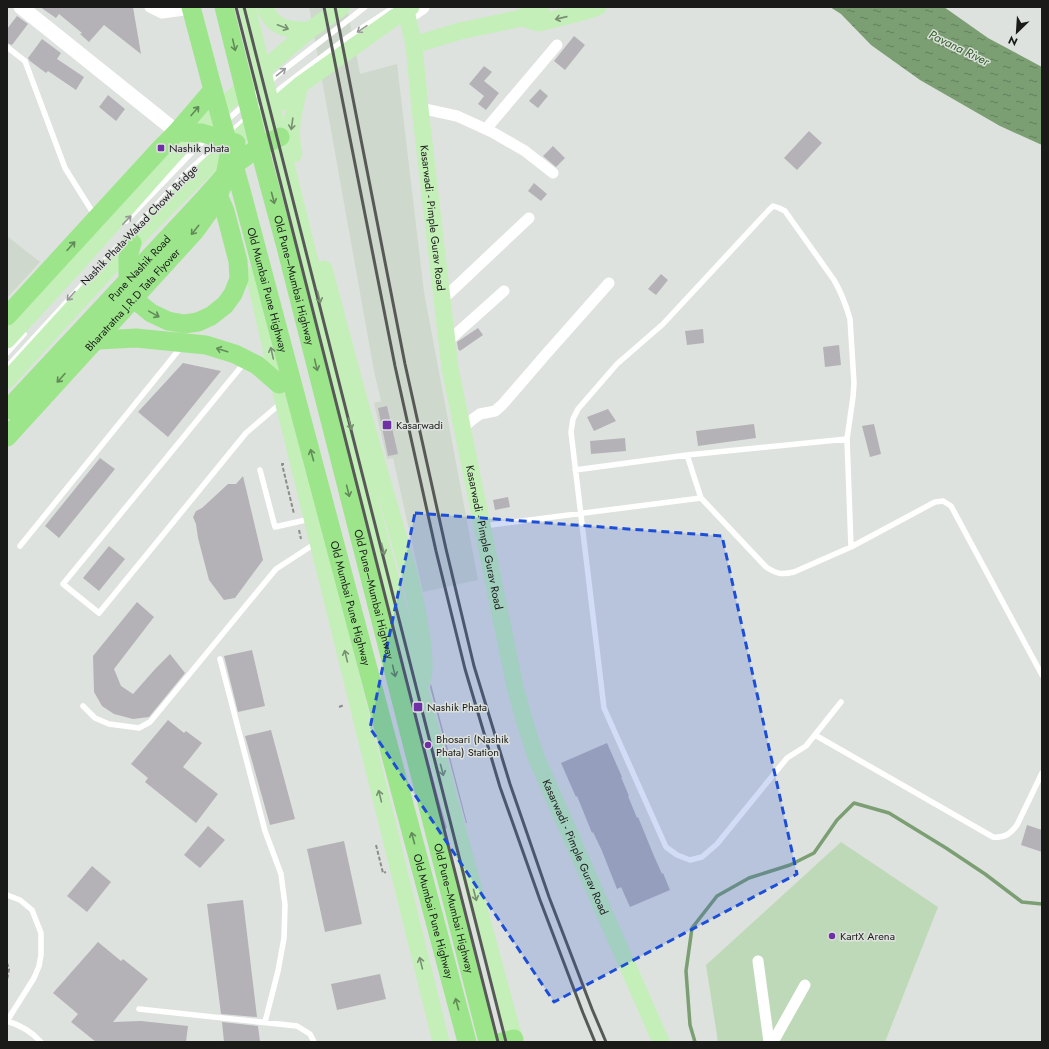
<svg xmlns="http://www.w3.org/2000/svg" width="1049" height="1049" font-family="Jost,sans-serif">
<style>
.built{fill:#cfd8cd}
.park{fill:#bed9b8}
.water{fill:url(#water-ripples)}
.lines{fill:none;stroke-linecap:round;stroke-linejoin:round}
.stream{stroke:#7b9e73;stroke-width:3.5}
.building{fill:#b4b2b7}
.path{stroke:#8a8d8a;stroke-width:2;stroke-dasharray:4 2;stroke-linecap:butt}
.lane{stroke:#fff;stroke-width:5.5}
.street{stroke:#fff;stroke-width:11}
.secondary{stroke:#fff;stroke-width:15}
.primary{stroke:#c4efb9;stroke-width:17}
.highway{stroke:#9ce58b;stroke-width:19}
.rail{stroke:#575956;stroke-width:3}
.oneway{stroke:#789071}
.oneway2{stroke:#989898}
.oneway3{stroke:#628a58}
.marked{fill:#1d4ed8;fill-opacity:0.2;stroke:#1d4ed8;stroke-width:3;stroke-dasharray:8 5;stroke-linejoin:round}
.poi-dot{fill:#7030a5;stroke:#dee2de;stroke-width:1.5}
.labels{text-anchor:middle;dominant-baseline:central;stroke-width:3;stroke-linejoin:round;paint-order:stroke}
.poi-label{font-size:11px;fill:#1a1b19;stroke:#dee2de;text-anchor:start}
.street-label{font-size:11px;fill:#1a1b19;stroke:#dee2de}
.water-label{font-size:12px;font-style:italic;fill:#306024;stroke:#dee2de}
</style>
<defs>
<pattern id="water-ripples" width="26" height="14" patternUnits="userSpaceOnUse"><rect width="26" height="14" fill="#7b9e73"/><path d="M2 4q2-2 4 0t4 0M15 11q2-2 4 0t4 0" fill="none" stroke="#64805e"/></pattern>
</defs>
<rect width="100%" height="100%" fill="#dee2de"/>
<path class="built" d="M309,7H347L360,74L397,64L424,292L478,580L423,592L393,458L387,459L374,403L381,401L374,371Z
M7,236L40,262L7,298Z"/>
<path class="park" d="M841,842L938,907L885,1042H718L706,965Z"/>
<path class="water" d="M830,7H944L988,38L1042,67V145L1000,126L920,80L871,45L841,14Z"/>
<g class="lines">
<path class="stream" d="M695,1042L690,1025L686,971L692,928L717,896L749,878L790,865L814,853L837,820L854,803L889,813L946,848L985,874L1022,902L1042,904"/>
</g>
<path class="building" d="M40,7H133L141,54L104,25L89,42L80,34L82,33L59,14L56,18Z
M17,16L28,24L12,45L7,43V29Z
M574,36L585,45L565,70L554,61Z
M42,39L61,53L57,59L84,77L76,90L48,71L46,73L30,61L28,58Z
M484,66L492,72L484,81L499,93L486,110L478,104L484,96L469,84Z
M540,89L548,96L538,108L529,101Z
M108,95L125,109L116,121L99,107Z
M809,131L822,143L797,170L784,158Z
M553,146L565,158L556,167L543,156Z
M534,183L547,194L541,201L528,191Z
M661,274L668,280L656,295L648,289Z
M478,328L483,335L460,351L458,349L457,342Z
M703,329L704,343L687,345L685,331Z
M839,345L841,365L825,367L823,347Z
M183,363L221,371L168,437L138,412Z
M387,406L398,454L388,456L378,408Z
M608,409L616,421L594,431L587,417Z
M754,424L756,438L698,446L696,431Z
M874,424L881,454L870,457L862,426Z
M625,438L626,451L591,454L590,441Z
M100,458L115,469L59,538L45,526Z
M243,476L263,560L235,598L224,600L209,580L198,538L196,524L193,517L196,511L202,508L228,484H236Z
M508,497L510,507L495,510L493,500Z
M109,546L125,559L99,591L83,578Z
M137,602L154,617L114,669L121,686L133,694L156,668L170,654L185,673L149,717L133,719L114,714L102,706L94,692L93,656Z
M252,650L265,706L238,712L224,656Z
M431,684L467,823H466L430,687Z
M417,719L441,807L447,828L445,829Z
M168,720L184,733L186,731L202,743L183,767L218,794L196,823L145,782L148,778L131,764Z
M271,730L295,819L270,825L245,736Z
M607,743L622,777H621L629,796H628L637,818L638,817L654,856L662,874L663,873L670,890L630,907L621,887L617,889L602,851L593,832L592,833L577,796L576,797L561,763Z
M1027,825L1042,830V852L1021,845Z
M208,826L225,840L200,868L184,855Z
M344,841L362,924L325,932L307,849Z
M92,866L111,882L87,912L67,896Z
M243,900L257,1017L221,1014L207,904Z
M98,942L121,961L123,959L148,979L113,1022L141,1021L188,1026L186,1042H96L71,1022L78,1014L53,993Z
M380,974L386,999L337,1010L331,984Z
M222,1022L258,1026L260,1042H224Z"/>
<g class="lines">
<path class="path" d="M284,464H282L294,514
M299,530L301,539
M339,707L344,705
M376,845L383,873L386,872
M7,963L9,969L7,980"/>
<path class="lane" d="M7,47L25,61L65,168L95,216
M251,99L277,75L365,7
M254,112L281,88L348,37L394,7
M225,122L244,105
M228,134L247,118
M126,221L195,149L207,138
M127,237L183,176L220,142
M7,353L24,334
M245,362L63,584L99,613L246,433L281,403
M7,367L118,246
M687,455L701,498L766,567C777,574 781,575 794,572L851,547L935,502L943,501L951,506L1042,675
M260,470L275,527L310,519
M575,470L687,455L847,439
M483,526L701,498
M20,546L182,346
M220,659L265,831L281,874L285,905L284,938L278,971L265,1022
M841,702L806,746L787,758L717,844L702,857L690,860L677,855L666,847L604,708L571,432L573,419L578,409L617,364L663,324L768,211L773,206L779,208L785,211L834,280C841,292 846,305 850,319L854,383L853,397L847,439L851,547
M83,706L95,718L109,724L139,728L150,722L276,569L316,543
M815,735L993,837C1005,838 1010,834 1017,825L1042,773
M7,895L20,900L32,910L41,933V955L39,966L34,978L7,1021
M139,1009L297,1026L310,1034L314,1042
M7,1021C20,1025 32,1032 41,1042"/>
<path class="street" d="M150,7L162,13L192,9
M420,108L457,116L492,132L525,151L553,173
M486,129L557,45
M442,300L513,233L529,218
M447,342L504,291
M462,429L473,419L480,414L495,411L502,405L547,353L609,283
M758,961L769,1042
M773,1042L805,985"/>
<path class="secondary" d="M21,7L177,132
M407,17L422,7"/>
<g class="primary">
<path d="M247,7C281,141 313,275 346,409C400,620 458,831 515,1042"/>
<path d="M265,7C273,30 290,30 310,30"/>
<path id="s1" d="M405,7L414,45L420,108L450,368L515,687L526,726L536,757L661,1042"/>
<path d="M522,18L534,8L541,7"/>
<path d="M414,45L460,31L522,18L539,23L583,12L598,7"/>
<path d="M294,154C288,130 294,109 300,85"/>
<path d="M324,269L359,400L409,574C416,602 423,633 424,663C425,669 423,675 422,681"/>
<path d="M254,274L279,384L441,1042"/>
<path d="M7,340L76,265L184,143L240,91L286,50L310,30L342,7"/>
<path d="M7,380L132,243L195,179L249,128L300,85L394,18L411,7"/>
</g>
<g class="highway">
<path id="s2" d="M191,7L213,90L242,194L467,1042"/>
<path id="s3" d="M224,7L259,147L286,247L488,1042"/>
<path d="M177,132L202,133L236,143"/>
<path d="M132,243L128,257V275L132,290L140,304L151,313L168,321L184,324L198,322L211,316L225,305L233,294L239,279L238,261L225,211L215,188"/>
<path d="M7,316L161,148L177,132L213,90"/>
<path d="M89,344L99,340L136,338L206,345L235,354L257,365L279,384"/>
<path id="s4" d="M7,410L203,200L234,165L259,147L280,137"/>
<path id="s5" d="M7,437L195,231L213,206L224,182L229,155"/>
<path d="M502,1042L514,1039"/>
</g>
<path class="rail" d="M236,7L498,1042
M244,7L506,1042
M324,7L395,366L436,551L465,669L500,787L540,900L583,1013L595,1042
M335,7L405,364L446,549L474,666L510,784L549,897L592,1009L606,1042"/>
</g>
<defs><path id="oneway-shaft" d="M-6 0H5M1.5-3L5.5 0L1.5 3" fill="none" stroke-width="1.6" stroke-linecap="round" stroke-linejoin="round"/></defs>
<g class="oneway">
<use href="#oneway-shaft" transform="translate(561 18) rotate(167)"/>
<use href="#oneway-shaft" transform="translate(283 27) rotate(21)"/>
<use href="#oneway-shaft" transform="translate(292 124) rotate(98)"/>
<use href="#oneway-shaft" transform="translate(319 297) rotate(76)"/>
<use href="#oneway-shaft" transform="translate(272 353) rotate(-103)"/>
<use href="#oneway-shaft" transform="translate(350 424) rotate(75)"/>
<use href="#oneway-shaft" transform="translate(383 549) rotate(75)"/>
<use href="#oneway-shaft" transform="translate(346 656) rotate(-104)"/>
<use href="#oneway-shaft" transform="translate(442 770) rotate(75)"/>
<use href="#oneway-shaft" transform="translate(380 796) rotate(-104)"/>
<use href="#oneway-shaft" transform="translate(475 895) rotate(75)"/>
<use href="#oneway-shaft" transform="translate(421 963) rotate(-104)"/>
</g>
<g class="oneway2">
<use href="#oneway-shaft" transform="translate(362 29) rotate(146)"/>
<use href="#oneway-shaft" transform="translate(281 72) rotate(-39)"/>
<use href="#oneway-shaft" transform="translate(127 220) rotate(-46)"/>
<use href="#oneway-shaft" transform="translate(71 296) rotate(132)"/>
</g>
<g class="oneway3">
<use href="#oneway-shaft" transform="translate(234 45) rotate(77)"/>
<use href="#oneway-shaft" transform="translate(195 111) rotate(-49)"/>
<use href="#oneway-shaft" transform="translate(273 198) rotate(75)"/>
<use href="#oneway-shaft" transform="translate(195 230) rotate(129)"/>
<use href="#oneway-shaft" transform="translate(71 246) rotate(-48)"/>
<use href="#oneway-shaft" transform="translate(154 314) rotate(29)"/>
<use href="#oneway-shaft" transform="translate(222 350) rotate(-162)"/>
<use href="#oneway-shaft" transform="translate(316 365) rotate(76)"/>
<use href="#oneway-shaft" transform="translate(61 378) rotate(132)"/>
<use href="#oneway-shaft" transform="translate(312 455) rotate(-105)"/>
<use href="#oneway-shaft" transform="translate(348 491) rotate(76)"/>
<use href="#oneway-shaft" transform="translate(394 671) rotate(76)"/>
<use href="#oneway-shaft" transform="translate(413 838) rotate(-105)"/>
<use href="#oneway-shaft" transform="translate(457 1004) rotate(-105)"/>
</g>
<path class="marked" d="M415,513L722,536L797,874L554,1002L370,728Z"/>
<g class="poi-dot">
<rect x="157" y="144" width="8" height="8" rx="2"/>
<rect x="382" y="420" width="10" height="10" rx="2"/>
<rect x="413" y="702" width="10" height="10" rx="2"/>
<circle cx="428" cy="745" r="4"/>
<circle cx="832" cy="936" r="4"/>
</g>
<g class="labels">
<g class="poi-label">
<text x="169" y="148">Nashik phata</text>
<text x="396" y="425">Kasarwadi</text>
<text x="427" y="707">Nashik Phata</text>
<text x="436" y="739">Bhosari (Nashik<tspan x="436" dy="13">Phata) Station</tspan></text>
<text x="840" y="936">KartX Arena</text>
</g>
<g class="street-label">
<text stroke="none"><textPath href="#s1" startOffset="213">Kasarwadi - Pimple Gurav Road</textPath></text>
<text transform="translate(139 225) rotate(-46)">Nashik Phata-Wakad Chowk Bridge</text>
<text stroke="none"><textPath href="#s4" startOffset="194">Pune Nashik Road</textPath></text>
<text stroke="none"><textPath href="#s3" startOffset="282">Old Pune–Mumbai Highway</textPath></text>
<text stroke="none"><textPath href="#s2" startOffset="293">Old Mumbai Pune Highway</textPath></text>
<text stroke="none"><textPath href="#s5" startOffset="186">Bharatratna J.R.D Tata Flyover</textPath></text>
<text stroke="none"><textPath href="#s1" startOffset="537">Kasarwadi - Pimple Gurav Road</textPath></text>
<text stroke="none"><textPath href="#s3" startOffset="606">Old Pune–Mumbai Highway</textPath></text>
<text stroke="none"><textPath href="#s2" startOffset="617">Old Mumbai Pune Highway</textPath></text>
<text stroke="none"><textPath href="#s1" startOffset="861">Kasarwadi - Pimple Gurav Road</textPath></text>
<text stroke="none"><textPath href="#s3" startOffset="930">Old Pune–Mumbai Highway</textPath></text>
<text stroke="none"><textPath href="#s2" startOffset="941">Old Mumbai Pune Highway</textPath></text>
</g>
<g class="water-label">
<text transform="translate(959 48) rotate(26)">Pavana River</text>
</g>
</g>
<rect width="1049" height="1049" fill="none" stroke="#1a1b19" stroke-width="16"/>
<g transform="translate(1017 32) rotate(205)" stroke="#dee2de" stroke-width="3" paint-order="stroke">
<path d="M0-3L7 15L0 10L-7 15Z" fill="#1a1b19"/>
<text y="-6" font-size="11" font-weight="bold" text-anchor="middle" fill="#1a1b19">N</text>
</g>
</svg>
